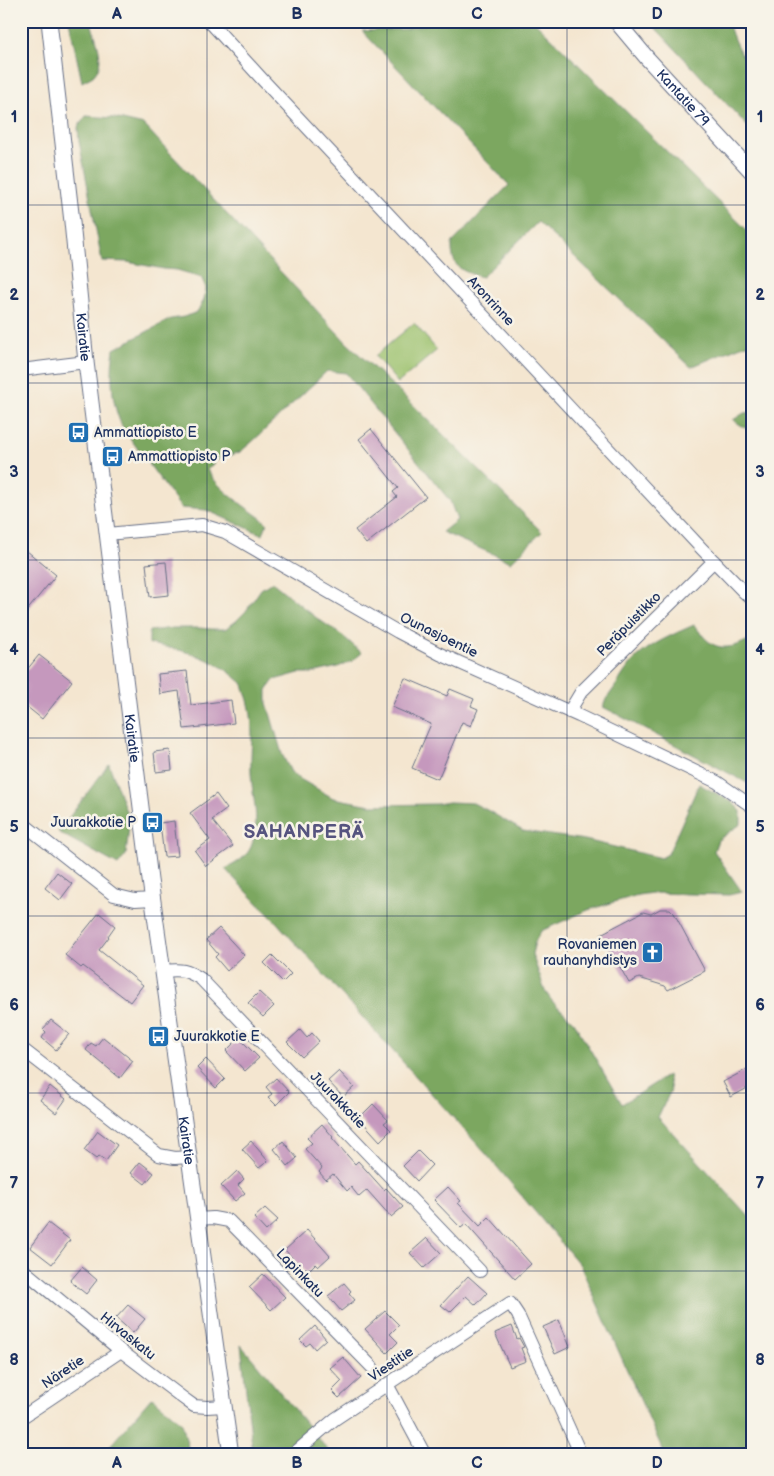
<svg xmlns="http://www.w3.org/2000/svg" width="774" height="1476" font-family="'Balsamiq Sans',sans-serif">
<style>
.green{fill:#9bc16d;stroke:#5b7866}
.forest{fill:#7ca760;stroke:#4c6b5f}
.building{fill:#c598bd}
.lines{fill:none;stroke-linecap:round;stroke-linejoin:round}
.minor-casing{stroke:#676f86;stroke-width:14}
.major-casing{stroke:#676f86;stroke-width:17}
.minor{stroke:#fff;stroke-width:12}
.major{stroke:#fff;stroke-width:15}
.grid{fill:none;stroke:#1b2f5e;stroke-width:1;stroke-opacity:0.55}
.labels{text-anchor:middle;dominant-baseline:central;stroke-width:5;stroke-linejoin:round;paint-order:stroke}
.street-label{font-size:14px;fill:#1b2f5e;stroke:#f7f3e8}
.poi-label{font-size:14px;fill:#1b2f5e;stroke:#f7f3e8;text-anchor:start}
.district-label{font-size:19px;font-weight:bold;letter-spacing:1px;fill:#56547f;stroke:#f7f3e8}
.neatline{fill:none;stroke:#1b2f5e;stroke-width:2}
.grid-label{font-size:16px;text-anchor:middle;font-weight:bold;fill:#1b2f5e}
</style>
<rect width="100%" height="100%" fill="#f7f3e8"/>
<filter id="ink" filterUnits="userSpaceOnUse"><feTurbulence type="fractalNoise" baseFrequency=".02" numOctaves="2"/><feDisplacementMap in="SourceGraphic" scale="10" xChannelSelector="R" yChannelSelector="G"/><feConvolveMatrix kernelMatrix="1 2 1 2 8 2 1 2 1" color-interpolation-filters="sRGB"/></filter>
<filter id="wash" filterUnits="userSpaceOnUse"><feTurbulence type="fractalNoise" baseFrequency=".0096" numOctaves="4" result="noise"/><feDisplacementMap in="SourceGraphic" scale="20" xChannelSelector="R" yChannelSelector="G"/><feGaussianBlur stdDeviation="1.12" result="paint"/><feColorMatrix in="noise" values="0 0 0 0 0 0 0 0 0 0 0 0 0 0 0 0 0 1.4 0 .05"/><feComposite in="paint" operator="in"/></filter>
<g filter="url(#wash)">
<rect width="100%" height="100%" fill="#f4e6d0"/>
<path class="green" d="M414,323L437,350L398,383L375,356Z"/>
<path class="forest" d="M69,21H91C94,37 108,61 93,76C90,78 85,80 82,82Z
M439,21H534L753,236V344L741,346L691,367L538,222L482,277C460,271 451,267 452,243L509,185L362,31L406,29Z
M649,21H728C733,40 740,55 753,70V132Z
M86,116L114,118L144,125L347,343L401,393L542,532L511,562L442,532L457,520L450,501L346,373L327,371L252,442L240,452L217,460L207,470C222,494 246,506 267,523L263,535L206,510L181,508L124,430C111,406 110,376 114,349L171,319L184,317L197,312L204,300L206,288L201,277L177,270L164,269L127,262L102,261L79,141L78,127Z
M753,412V433L733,420L744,413Z
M272,582L314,616L344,637L362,653L352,661L338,667L312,673H299L274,680L267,690V703L282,754L291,772L300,779L333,798L371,805L437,804L449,802L473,803L487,810L523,831L585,840L661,858L668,854L699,784L732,802L741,811V824L718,840L714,851L742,892L729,895L652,893L638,895L588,910L541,931L535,942L532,954L545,991L552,1001L574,1022L622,1104L668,1075L671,1090L658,1117L753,1221V1455H665L580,1265L487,1155L278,924L225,869C239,862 249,856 253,841C260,818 252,796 251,773C250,745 256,722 246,694C245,691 244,686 242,683C240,681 236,678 234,676C210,656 179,649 149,644V631L173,628H199L211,629H225L235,622L246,611L261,589Z
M694,625C706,639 712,651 734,646C740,645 746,640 753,639V786L603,707L606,699C617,686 624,670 636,658C652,643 674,634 694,625Z
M109,764L127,814L129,827L126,855L118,865L58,832Z
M241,1345L332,1455H253Z
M152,1397L182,1423L190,1455H102Z"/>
<g id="blocks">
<path class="building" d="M371,429L426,497L366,544L355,530L397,497L393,492L398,488L359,439Z
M21,546L56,575L21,618Z
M166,562L169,595L150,597L146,564Z
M39,655L72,681L42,719L21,702V677Z
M187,671L191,705L231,700L234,723L184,729L179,691L160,694L158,674Z
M405,678L447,696L450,689L474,699L471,706L478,709L471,726L462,722L438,779L412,768L431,724L392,707Z
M170,750L172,770L156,772L154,752Z
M216,794L227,809L212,820L233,846L206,866L195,851L210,840L190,813Z
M174,821L178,856L164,857L160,823Z
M57,872L72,884L60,900L45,888Z
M660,909H670L674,913L705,971L668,990L665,986L639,978L629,983L601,934L643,912L651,914Z
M99,913L115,926L108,936L109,937L99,950L143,985L130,1002L83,966L81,968L65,955Z
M219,928L244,955L227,971L215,957L218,954L206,940Z
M272,955L291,974L283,982L264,963Z
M259,992L274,1006L263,1017L248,1003Z
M51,1020L69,1034L56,1050L42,1038L46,1032L43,1029Z
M300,1030L307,1038L312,1033L319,1041L302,1057L287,1042Z
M103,1037L133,1061L120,1078L86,1050L91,1043L96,1046Z
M239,1038L259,1058L245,1071L226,1051Z
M206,1059L225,1079L216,1088L197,1068Z
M753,1066V1085L731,1097L723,1082Z
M339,1071L354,1087L343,1097L328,1081Z
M276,1078L289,1092L276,1105L268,1097L272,1094L266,1087Z
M50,1086L66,1099L56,1113L40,1100Z
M373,1104L388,1120L384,1123L391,1130L380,1141L359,1118Z
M322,1124L333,1137L332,1138L355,1164L358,1161L384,1190L386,1188L403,1207L391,1217L367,1190L359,1197L351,1187L347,1191L333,1174L326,1180L319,1172L322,1168L305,1149L312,1143L307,1138Z
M98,1131L117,1145L106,1161L99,1156L96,1159L84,1150Z
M251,1141L268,1161L259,1168L242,1149Z
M283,1141L297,1158L288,1166L274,1149Z
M418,1151L432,1165L417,1181L403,1166Z
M140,1162L154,1173L145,1184L131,1173Z
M237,1171L244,1179L238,1185L245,1193L235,1201L221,1186Z
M448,1187L461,1201L458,1203L480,1226L489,1217L531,1264L515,1279L466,1224L461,1228L434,1200Z
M265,1208L278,1220L266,1231L254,1218Z
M48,1223L70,1240L52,1264L30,1247Z
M307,1230L330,1256L318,1267L315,1264L306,1273L285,1250Z
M427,1238L441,1253L424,1268L410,1253Z
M82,1267L97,1280L86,1294L70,1281Z
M263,1274L285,1297L271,1310L249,1287Z
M468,1276L487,1293L476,1305L466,1296L450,1312L441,1305Z
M344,1283L351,1291L349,1293L355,1300L341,1311L328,1296Z
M128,1305L145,1319L133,1333L116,1318Z
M385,1311L399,1325L390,1334L398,1342L387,1353L365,1329Z
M559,1320L570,1347L555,1354L543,1327Z
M315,1326L326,1339L315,1349L310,1343L306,1346L300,1340Z
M512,1326L517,1339L519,1338L524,1347L521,1348L526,1361L510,1367L495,1333Z
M343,1357L361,1378L339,1398L332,1391L342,1381L330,1368Z"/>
</g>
</g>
<g filter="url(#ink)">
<use href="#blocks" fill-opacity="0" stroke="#676f86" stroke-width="1"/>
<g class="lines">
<defs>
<path id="minor" d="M209,21L261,78L702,549L744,592L753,600
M21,370L86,362
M107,534L202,525L225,532L398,632L440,654L579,716L717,782L753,807
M569,712L581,692L714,561
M21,822L114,895L135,900L153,899
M164,971C181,969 187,970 201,979L480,1271
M21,1048L159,1155L175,1158L188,1157
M198,1219L213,1218L229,1221L372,1367
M21,1268L121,1351L183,1398L194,1406L207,1407L224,1406
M387,1384L425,1455
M21,1418L121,1351
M292,1455L335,1419L510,1303L518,1315L581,1455"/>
<g id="major">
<path id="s1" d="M49,21L72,222L86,362L150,880L231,1455"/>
<path id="s2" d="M616,21L647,58L753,173"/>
</g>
</defs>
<use href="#minor" class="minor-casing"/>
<use href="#major" class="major-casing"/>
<use href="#minor" class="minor"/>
<use href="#major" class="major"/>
</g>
</g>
<path class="grid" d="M207,21V1455M387,21V1455M567,21V1455M21,205H753M21,383H753M21,560H753M21,738H753M21,916H753M21,1093H753M21,1271H753"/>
<defs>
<symbol id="bus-square" viewBox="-11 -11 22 22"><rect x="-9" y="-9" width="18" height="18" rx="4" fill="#1f6fb2" stroke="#f7f3e8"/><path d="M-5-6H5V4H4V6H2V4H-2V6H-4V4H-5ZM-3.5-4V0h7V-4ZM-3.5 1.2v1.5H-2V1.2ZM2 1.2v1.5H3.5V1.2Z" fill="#fff"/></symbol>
<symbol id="church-square" viewBox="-11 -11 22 22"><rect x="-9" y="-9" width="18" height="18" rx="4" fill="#1f6fb2" stroke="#f7f3e8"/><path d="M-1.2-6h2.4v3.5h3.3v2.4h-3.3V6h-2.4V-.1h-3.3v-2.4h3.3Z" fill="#fff"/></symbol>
</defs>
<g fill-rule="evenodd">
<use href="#bus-square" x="66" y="420" width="25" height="25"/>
<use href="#bus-square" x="100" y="444" width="25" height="25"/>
<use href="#bus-square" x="140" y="810" width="25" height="25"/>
<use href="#church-square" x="640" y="940" width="25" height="25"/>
<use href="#bus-square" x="146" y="1024" width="25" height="25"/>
</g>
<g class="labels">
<g class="street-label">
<text stroke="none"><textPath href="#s2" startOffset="102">Kantatie 79</textPath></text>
<text transform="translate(491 301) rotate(47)">Aronrinne</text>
<text stroke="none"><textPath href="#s1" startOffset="318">Kairatie</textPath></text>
<text transform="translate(629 624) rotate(-45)">Peräpuistikko</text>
<text transform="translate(439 635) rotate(26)">Ounasjoentie</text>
<text stroke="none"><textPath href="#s1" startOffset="722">Kairatie</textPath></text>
<text transform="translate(338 1100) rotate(46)">Juurakkotie</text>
<text stroke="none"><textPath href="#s1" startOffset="1128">Kairatie</textPath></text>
<text transform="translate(300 1273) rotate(46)">Lapinkatu</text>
<text transform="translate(128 1336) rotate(39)">Hirvaskatu</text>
<text transform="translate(391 1364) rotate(-34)">Viestitie</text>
<text transform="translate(63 1372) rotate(-34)">Näretie</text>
</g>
<g class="poi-label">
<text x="94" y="432">Ammattiopisto E</text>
<text x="128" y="456">Ammattiopisto P</text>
<text x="136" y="822" text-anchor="end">Juurakkotie P</text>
<text x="637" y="944" text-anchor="end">Rovaniemen<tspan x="637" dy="16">rauhanyhdistys</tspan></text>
<text x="174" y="1036">Juurakkotie E</text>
</g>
<g class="district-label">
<text x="304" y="832">SAHANPERÄ</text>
</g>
</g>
<rect width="774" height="1476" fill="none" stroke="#f7f3e8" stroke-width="55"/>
<rect x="28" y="28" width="718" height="1420" class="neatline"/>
<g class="grid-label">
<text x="117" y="19">A</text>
<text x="297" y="19">B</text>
<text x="477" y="19">C</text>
<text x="657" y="19">D</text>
<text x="14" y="122">1</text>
<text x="760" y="122">1</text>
<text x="14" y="300">2</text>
<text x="760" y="300">2</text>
<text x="14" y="477">3</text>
<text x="760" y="477">3</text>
<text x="14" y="655">4</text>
<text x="760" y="655">4</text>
<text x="14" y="832">5</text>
<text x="760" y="832">5</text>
<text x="14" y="1010">6</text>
<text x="760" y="1010">6</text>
<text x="14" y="1188">7</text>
<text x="760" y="1188">7</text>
<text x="14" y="1365">8</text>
<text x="760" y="1365">8</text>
<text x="117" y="1468">A</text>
<text x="297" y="1468">B</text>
<text x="477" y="1468">C</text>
<text x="657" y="1468">D</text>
</g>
</svg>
